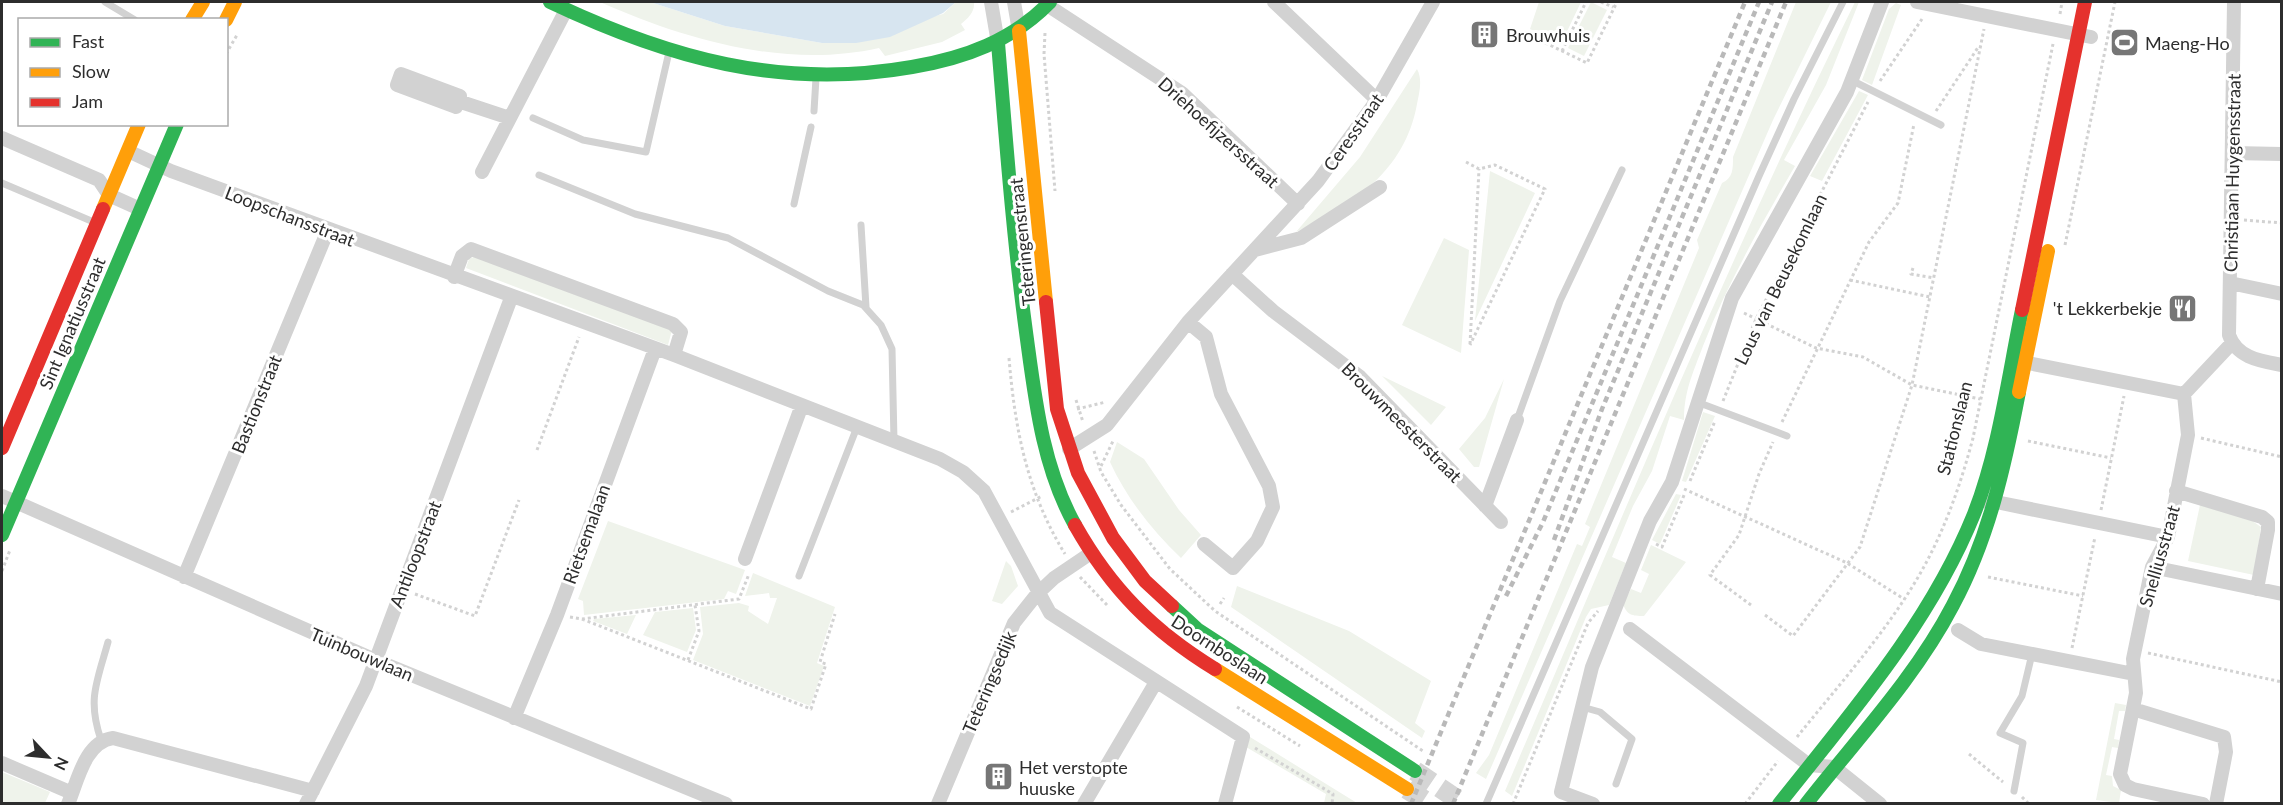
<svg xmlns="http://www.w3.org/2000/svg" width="2283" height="805" font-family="Lato,sans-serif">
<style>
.green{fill:#eff3eb}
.water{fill:#d7e5f0}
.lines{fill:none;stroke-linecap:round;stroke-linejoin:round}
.secondary-tunnel{stroke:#d5d5d5;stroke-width:20;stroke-dasharray:20 10;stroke-linecap:butt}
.path{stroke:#d2d2d2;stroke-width:3;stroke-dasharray:3 3;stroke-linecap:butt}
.lane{stroke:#d2d2d2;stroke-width:7}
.street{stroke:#d2d2d2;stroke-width:14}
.fast{stroke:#30b455;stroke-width:14}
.slow{stroke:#ff9f0a;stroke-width:14}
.jam{stroke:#e5322d;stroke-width:14}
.rail{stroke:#b9b9b9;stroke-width:4.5;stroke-dasharray:6 4.5;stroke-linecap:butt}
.labels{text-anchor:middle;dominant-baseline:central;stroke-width:6;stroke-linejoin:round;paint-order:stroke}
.poi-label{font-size:18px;fill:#2d2d2d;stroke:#fff;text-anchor:start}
.street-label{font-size:18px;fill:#2d2d2d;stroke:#fff}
</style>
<rect width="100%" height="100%" fill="#fff"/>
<path class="green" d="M600,2H650L725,26L822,43L943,14L956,2H974C975,12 968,18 961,24L965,30L942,42L885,56L879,48C786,69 686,40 600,2Z
M1539,2H1581L1561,44L1530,29Z
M1591,2L1607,10L1584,56L1568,48Z
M1796,2H1831L1773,120L1486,779L1476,773L1489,755L1577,544L1582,546L1590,527L1585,524L1699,248L1697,240L1722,183C1733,178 1733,169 1733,157Z
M1855,2H1859L1826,85L1784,160L1795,166C1761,225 1728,282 1703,346C1693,373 1684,391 1684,420L1670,416L1652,471L1633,506L1612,557L1626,563L1609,605L1591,609L1586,617L1512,796L1505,791C1618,527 1728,260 1855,2Z
M1896,3L1901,5L1872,85L1862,80L1889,9Z
M1417,69C1423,80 1419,93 1417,104C1405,171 1353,205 1296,232L1360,157Z
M1859,91L1868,95L1822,181L1810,176Z
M1490,171L1535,193L1475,321Z
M1444,238L1469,250L1461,353L1402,325Z
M476,256L672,330L668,345L466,268L469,259Z
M1382,376L1446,407L1431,425Z
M1504,379L1479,467H1474L1459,449L1485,418Z
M1703,412L1715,416L1686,482L1682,481Z
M1117,442L1144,459L1179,510L1201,535L1181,558C1152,530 1127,499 1110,462Z
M1676,494L1681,495L1660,544L1652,540Z
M2200,505L2251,520L2261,527L2254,575L2188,561Z
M608,521L745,570L736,594L728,591L724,599L584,615L583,601L578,599Z
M1651,545L1686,562L1644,616C1632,616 1627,615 1623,604L1631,589L1641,593L1649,574L1641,570Z
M1006,561L1011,566L1018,586L1002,604L992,601Z
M753,573L835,607L817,663L824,666L810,706L693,660L703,634L700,607L739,603L749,606L748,611L768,624L777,598H770L769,593L745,596Z
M1237,586L1349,631L1431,681L1415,723L1425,731L1422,738L1231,607Z
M693,608L696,630L687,652L643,635L655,612Z
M636,615L627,634L593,621L594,619Z
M2115,703L2126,705L2125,711H2119L2114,739L2119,740L2118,748L2112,747L2106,775L2112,776L2113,786L2121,790L2119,803L2096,800Z
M1250,737L1357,803H1324L1326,794L1246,747Z
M2,772L50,792L45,803H2Z"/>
<path class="water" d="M650,2H956L943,13L890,37L856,43H822L725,26Z"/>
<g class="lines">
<path class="secondary-tunnel" d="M1415,771L1464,804
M1407,789L1430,804"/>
<path class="path" d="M1601,2L1613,7
M2060,14L2062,2
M1045,33L1044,54L1055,191
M1529,35L1587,63L1617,2
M19,50L20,49
M1562,51L1586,2
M226,54L237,35
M1880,81L1922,19
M1936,111L1979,46
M1466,162L1479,169L1495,165L1545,189L1470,345
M2244,220L2282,223
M2065,245L2115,2
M1913,268L1911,274L1934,278
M1850,280L1930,297
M1744,313L1816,348L1863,357L1912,385L1980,399
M1470,344L1479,169
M1009,358C1015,430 1027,492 1065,554
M1076,400L1083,422
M1723,401L1756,319L1868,102
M1077,409L1106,402
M1782,422L1869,242L1898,203L1914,124
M2201,438L2282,457
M2028,441L2111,458
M537,450L579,337
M1094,451L1101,472L1121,505L1170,569L1215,611L1423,751
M1101,466L1114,439
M1690,481L1715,421
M1684,489L1847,563L1904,599
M2101,510L2124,396
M1011,512L1042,496
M1656,544L1662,547L1685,493
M2,571L10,550
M1080,577L1107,605
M1988,577L2083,596
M415,594L475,616L519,500
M1220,604L1224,598
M1751,605L1710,575L1739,535L1759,474L1773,442
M1765,615L1793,636L1860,547L1912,385L1984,29
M570,617L582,619L739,599L749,574
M582,619L811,709L826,664L820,662L835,614
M2072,648L2095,537
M2148,653L2282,682
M688,660L699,631L695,605
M1237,707L1300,746
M1797,737C1838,686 1883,636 1917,579C1943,535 1960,487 1973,438L2053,44
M1255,748L1333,794L1332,804
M1969,754L2003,782
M2022,797L2029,804
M1513,804L1588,623L1598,611
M1745,804L1778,761"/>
<path class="lane" d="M105,2L135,20
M1851,80L1941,125
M814,111L816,78
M533,118L583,140L646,152L669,52
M539,175L635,214L728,238L828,291L863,305L881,325L892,349L894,441
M2,183L96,223
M794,204L811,127
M861,225L866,307
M1697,402L1787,436
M1517,420L1560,301L1622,170
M799,576L857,427
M1582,707L1600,712L1632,739L1616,784
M101,740C87,699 97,682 108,642
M2014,791L2023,743L2000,733L2022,696L2032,654
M1486,804L1759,176L1794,99L1843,2"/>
<path class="street" d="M991,2L998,43
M1014,2L1019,31
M1274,2L1377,100
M1917,2L2091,37
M2234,2L2229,335C2237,358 2261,361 2282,365
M1047,5L1182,93L1298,204
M458,101L456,107L397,85L401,74L460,96L458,101L510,118
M2,138L99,180L109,195L140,209
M128,151L171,171L674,355L940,459L963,472L984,491L1050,613L1243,737L1225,804
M2232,153L2282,154
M482,172L566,10
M1255,250L1301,238L1380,187
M1232,274L1273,311L1359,376L1501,522
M454,277L462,256L471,249L673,324L681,332L674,355
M2230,283L2282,294
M1188,322L1206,337L1221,394L1269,486L1273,507L1257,541L1233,568L1204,544
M2018,361L2184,394
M1069,449L1107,425L1188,322L1318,181L1377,100L1433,2
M2176,491L2262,517L2268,522V530L2257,589
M2,496L375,660L726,804
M1987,502H1996L2168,537
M1485,506L1517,420
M745,559L802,405
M2152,567L2282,594
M184,577L328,230
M1630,629L1809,765L1834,767L1880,804
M1958,630L1981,644L2134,674
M2133,709L2224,737L2226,752L2216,804
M514,718L557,615L655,349
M2,763L72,793
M68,804C78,780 85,742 113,738L313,791
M306,804L366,686L511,298
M938,804L1014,623L1037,594L1054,578L1091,553
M1084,804L1156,682
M1593,804L1561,792L1592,667L1650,521L1672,482L1732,298L1847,92L1882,2
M2203,804L2133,789L2125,785L2120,774L2136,693L2133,659L2152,567L2168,537L2188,435L2184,394L2232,343"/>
<path class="fast" d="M550,2C668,58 781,90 912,67C965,58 1012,41 1050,2
M998,43C1006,140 1013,236 1026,332C1035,398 1042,466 1075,525
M2,535L177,124
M1172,606L1197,629L1415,771
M1779,804C1851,713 1930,623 1974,514C1999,450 2008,378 2022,310
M1806,804C1856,740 1915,678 1953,605C1989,538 2005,465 2019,392"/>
<path class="slow" d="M192,20L203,2
M226,20L235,2
M1019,31L1046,302
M103,209L139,124
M2019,392L2048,251
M1215,669L1407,789"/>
<path class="jam" d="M1046,302L1057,409L1078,473L1113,538L1145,581L1172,606
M2022,310L2085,2
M2,448L103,209
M1075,525C1111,589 1153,631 1215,669"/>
<path class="rail" d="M1554,540L1602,409L1772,2
M1506,596L1543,522L1759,2
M1411,804L1745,2
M1453,804L1786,2"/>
</g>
<defs>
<symbol id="building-square" viewBox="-11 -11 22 22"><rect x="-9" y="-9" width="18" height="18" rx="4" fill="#767676" stroke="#fff"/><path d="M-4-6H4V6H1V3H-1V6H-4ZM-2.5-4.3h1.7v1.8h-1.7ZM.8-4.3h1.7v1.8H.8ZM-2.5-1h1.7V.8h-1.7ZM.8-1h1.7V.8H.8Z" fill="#fff"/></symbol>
<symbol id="stadium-square" viewBox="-11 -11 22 22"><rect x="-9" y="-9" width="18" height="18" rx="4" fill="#767676" stroke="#fff"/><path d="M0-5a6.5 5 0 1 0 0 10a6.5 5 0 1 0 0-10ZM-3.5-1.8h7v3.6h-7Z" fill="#fff"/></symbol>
<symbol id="restaurant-square" viewBox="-11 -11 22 22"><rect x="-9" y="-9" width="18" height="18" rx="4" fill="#767676" stroke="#fff"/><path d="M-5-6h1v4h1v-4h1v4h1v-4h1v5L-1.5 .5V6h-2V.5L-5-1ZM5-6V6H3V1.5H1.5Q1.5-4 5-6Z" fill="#fff"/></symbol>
</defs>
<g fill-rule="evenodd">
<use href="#building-square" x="1468" y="18" width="33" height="33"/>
<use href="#stadium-square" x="2108" y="26" width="33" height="33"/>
<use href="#restaurant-square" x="2166" y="292" width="33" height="33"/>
<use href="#building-square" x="982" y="760" width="33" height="33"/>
</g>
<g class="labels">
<g class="poi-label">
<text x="1506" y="35">Brouwhuis</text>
<text x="2145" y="43">Maeng-Ho</text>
<text x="2162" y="308" text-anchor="end">'t Lekkerbekje</text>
<text x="1019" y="767">Het verstopte<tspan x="1019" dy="21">huuske</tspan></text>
</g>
<g class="street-label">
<text transform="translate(1219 132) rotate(42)">Driehoefijzersstraat</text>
<text transform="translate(1353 132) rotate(-55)">Ceresstraat</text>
<text transform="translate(2232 173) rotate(-89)">Christiaan Huygensstraat</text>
<text transform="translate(290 216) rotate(21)">Loopschansstraat</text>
<text transform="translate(1022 242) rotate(-96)">Teteringenstraat</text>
<text transform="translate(1780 279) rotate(-64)">Lous van Beusekomlaan</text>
<text transform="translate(72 323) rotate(-67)">Sint Ignatiusstraat</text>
<text transform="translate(256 404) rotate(-68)">Bastionstraat</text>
<text transform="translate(1402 422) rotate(45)">Brouwmeesterstraat</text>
<text transform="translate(1954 428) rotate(-76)">Stationslaan</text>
<text transform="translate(586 534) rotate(-70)">Rietsemalaan</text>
<text transform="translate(415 554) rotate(-69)">Antiloopstraat</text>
<text transform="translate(2159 556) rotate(-74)">Snelliusstraat</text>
<text transform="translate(1220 649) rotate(33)">Doornboslaan</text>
<text transform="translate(362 654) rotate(23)">Tuinbouwlaan</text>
<text transform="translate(989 682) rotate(-67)">Teteringsedijk</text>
</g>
</g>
<rect width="2283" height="805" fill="none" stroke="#2d2d2d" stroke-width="6"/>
<rect x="18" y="18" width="210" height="108" fill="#ffffff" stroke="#ababab" stroke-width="1.5"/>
<rect x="30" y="38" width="30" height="9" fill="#30b455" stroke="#ababab" stroke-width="1.5"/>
<text x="72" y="48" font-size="18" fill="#2d2d2d">Fast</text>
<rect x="30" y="68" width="30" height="9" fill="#ff9f0a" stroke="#ababab" stroke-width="1.5"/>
<text x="72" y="78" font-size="18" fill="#2d2d2d">Slow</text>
<rect x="30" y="98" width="30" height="9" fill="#e5322d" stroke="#ababab" stroke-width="1.5"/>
<text x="72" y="108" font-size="18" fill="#2d2d2d">Jam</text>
<g transform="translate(48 757) rotate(116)" stroke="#ffffff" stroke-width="4.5" paint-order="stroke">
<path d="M0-4.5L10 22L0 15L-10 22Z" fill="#2d2d2d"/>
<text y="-9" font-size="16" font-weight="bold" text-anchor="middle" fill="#2d2d2d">N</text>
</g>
</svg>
